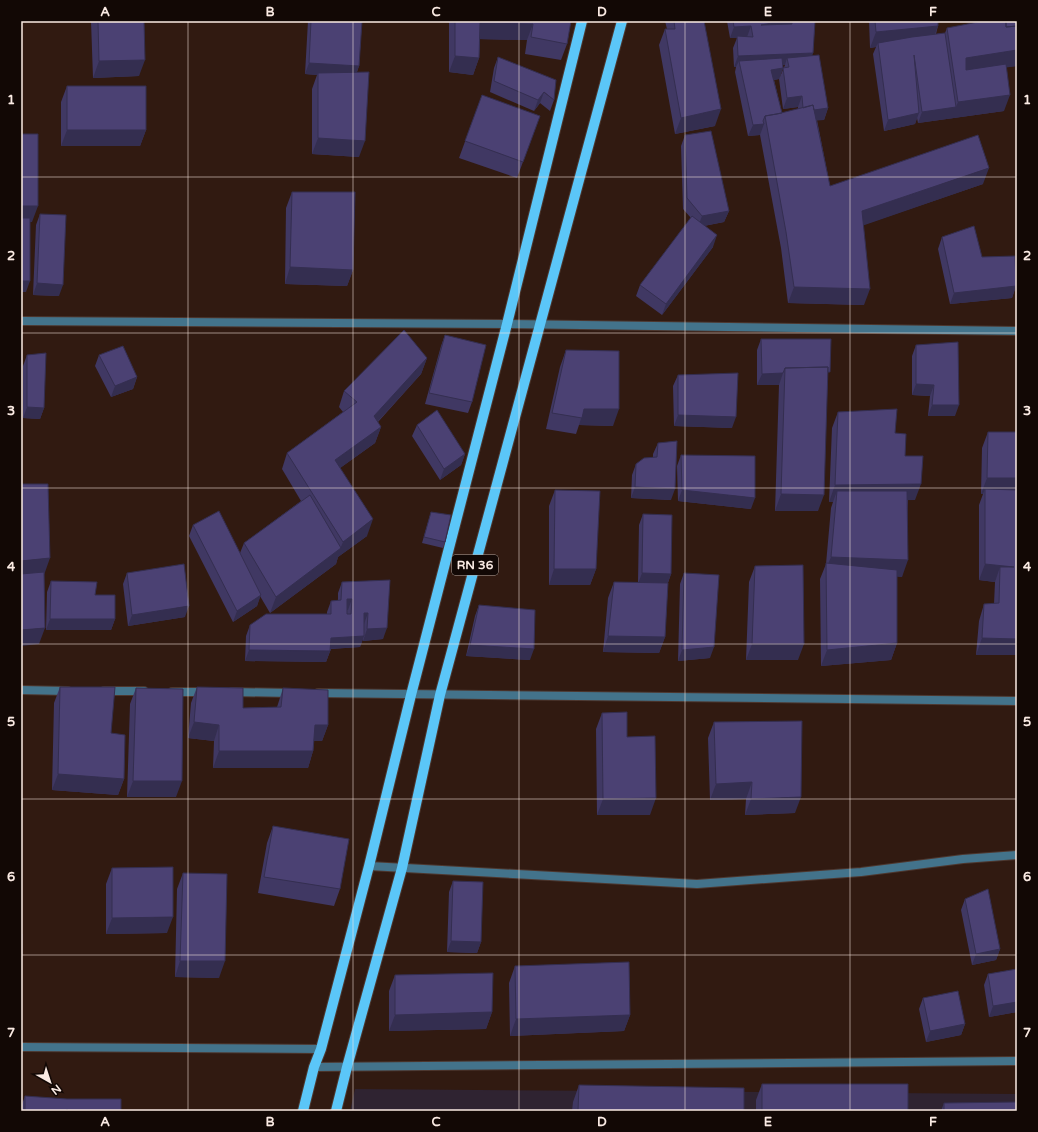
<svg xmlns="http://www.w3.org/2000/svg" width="1038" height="1132" font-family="'Varela Round',sans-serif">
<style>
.education{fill:#2f2331}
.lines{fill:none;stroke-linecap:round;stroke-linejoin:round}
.minor-casing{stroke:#4d372f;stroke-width:10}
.primary-casing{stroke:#4d372f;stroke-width:12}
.minor{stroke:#43738b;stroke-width:8}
.primary{stroke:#5bc6f8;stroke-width:10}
.wall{fill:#403863;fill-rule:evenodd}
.shaded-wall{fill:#342e50}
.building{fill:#4b4173;stroke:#342e50;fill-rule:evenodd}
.grid{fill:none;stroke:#fbebe4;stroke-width:1;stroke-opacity:0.55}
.labels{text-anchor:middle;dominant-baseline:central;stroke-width:3;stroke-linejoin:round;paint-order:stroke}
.shield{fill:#120805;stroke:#b5a7a1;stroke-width:1}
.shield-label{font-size:12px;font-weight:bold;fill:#fbebe4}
.neatline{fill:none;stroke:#fbebe4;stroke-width:1.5}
.grid-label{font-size:13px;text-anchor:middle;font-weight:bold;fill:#fbebe4}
</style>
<rect width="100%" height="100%" fill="#311a11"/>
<path class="education" d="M355,1089L1017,1094V1111H350Z"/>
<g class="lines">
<defs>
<path id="minor" d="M21,321L507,324L1017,331
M21,690L68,691
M104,691H144
M172,692H206
M232,692L292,693
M318,693L1017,701
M369,866L697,884L861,872L963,859L1017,855
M21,1047L321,1049
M314,1067L1017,1061"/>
<path id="primary" d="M303,1111L314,1067L321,1049L369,866L411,695L507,324L582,21
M336,1111L347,1067L402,868L440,695L622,21"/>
</defs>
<use href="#minor" class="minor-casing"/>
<use href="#primary" class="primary-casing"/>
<use href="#minor" class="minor"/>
<use href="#primary" class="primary"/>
</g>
<path class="wall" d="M91,21H144L139,76L93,78Z
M308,21H362L359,66L357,72L359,157L312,154V89L317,75L305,74Z
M449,21H571L567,44L561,60L525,54L527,40L480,39L479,58L473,75L449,72Z
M665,21H704L715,126L675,134L659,45L665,29H667Z
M727,21H815L813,53L812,55L828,108L824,120H817L830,186L983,184L863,225L864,305L788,303L781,248L760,135L748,136L735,72L736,67H734L733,48L737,38H730ZM783,65H785L779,79L783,109L798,107V109L782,113L774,80L779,79L783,68Z
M869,21H938V26L936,34L945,33L947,28L1017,21V66L1006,67L1004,111L918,123L917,118L915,124L884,131L873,54L876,47L870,48Z
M498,57L554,100L550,111L540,103L534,111L490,92L494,68Z
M67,86L146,130L140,146H61V102Z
M482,95L540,116L517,178L459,158Z
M685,135L729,211L724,222L704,226L713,247L662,315L636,296L640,285L691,218L683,209L681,146Z
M292,192L353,270L347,286L285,284L286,208Z
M40,214L59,296L33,295L36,225Z
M942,237L982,257L1016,286L1012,298L950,304L938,249Z
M445,335L472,402L468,413L425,404L441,346Z
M761,339L828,378L818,511H775L779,385H757V350Z
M916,345L955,416H928L930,396L912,395V356Z
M566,350L613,426L579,425L576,434L546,429L560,367Z
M27,355L44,408L40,419L23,418V366Z
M99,355L137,377L133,389L111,397L95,366Z
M427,358L421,374L378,422L381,427L375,443L340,468L367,536L338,557L336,564L270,613L260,596L257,606L233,622L189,536L193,525L240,553L244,543L301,501L282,469L287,453L343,412L339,407L344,391Z
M678,375L732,428L674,426L673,386Z
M838,412L905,456L915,500H908L902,577L897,576V643L891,660L821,666L820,579L826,564L831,508L833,502H829L832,428Z
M417,425L465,454L461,465L440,480L412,436Z
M988,432L1017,655H976L979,621L984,604H994L995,582L979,580V505L983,494H981L982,448Z
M658,443L671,500L631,498L632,475L636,464L653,457V454Z
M681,455L751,509L678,501L677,466Z
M555,490L596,569L590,585H549V506Z
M431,512L445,542L443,548L422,543Z
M643,514L671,574L668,583L665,637L659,653L603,652L608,598L614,582H638L639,525Z
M755,566L798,660H746L749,582Z
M127,573L185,617L128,626L123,584Z
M684,573L710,658L678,661L680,584Z
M390,580L383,639L363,641V639L360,647L331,649L326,662L245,661L246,636L250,625L327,614V612L331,601L338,600V593L342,582Z
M51,581L95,595L115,619L111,630H46L47,592Z
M479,605L530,660L466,656L475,616Z
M60,687L124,779L118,795L52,790L54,703Z
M197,687L243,708L277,707L278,704L283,688L328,725L322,741H314L313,751L308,768H213L214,741L188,738L191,703Z
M136,688L176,797H127L130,704Z
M602,713L627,737L650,815H597L596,729Z
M714,722L795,813L745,815L746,799L710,800L708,738Z
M273,826L340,889L334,906L258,893L267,843Z
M112,868L167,933L106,934V884Z
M183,873L219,978L175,977L177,889Z
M453,881L481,942L477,953L447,952L449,892Z
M965,899L1000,949L996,960L972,965L961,910Z
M515,966L630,1015L624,1031L510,1036L509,983Z
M1017,969V1012L989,1017L984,985L988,974Z
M395,975L492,1012L486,1029L389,1031V991Z
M923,998L965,1024L961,1035L926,1042L919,1009Z
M762,1084L908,1111H756V1100Z
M579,1085L744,1111H572L573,1102Z
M25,1096L121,1111H21V1107Z
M944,1103L1017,1111H941Z"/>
<path class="shaded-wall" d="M480,23L533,24L527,40L474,39Z
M772,23H792L788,34L761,25Z
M751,26L747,37L737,36V38H730L734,27Z
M938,26L932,42L878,43L876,47L870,48L876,32Z
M1017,50V66L960,74L966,58Z
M813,53L809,64L787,58L785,65L740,67L739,61L736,67H734L738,56Z
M455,56L479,58L473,75L449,72Z
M145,60L139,76L93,78L99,61Z
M309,63L359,66L355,77L318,73L317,75L305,74Z
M783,68L779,79L767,81L771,70Z
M544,92L540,103L534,111L538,100Z
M1010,95L1004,111L918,123L922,112L956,107L958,102Z
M802,96L798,107L783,109L787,98Z
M828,108L824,120L799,122L803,111Z
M721,109L715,126L675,134L681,118Z
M919,113L915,124L884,131L888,120Z
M764,124L760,135L748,136L753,125Z
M67,130H146L140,146H61Z
M318,138L365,141L359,157L312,154Z
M989,168L983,184L856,228L862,211Z
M21,206H38L32,222H21Z
M729,211L724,222L698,227L702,216Z
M717,235L713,247L662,315L666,304Z
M290,267L353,270L347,286L285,284Z
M21,281H30L26,292H21Z
M37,283L63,285L59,296L33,295Z
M1016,286L1012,298L950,304L954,293Z
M794,287L870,289L864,305L788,303Z
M427,358L421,374L368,432L374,416Z
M783,373L779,385H757L762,374Z
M137,377L133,389L111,397L115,386Z
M916,384L934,385L930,396L912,395Z
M932,405H959L955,416H928Z
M27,407L44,408L40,419L23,418Z
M584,409H619L613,426L579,425Z
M678,415L736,417L732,428L674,426Z
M381,427L375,443L329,476L335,460Z
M465,454L461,465L440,480L444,469Z
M987,478H1017V494L985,489L983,494H981Z
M921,484L915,500L836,501L837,491L833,502H829L835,485Z
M635,487L675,489L671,500L631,498Z
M682,490L755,498L751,509L678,501Z
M781,494L824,495L818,511H775Z
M373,519L367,536L338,557L336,564L270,613L276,597L340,549L343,542Z
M831,557L908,560L902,577L826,573V569Z
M50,558L44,575L21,577V561Z
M985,564L1014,567H1000L995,582L979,580Z
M554,569H596L590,585H549Z
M642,573L671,574L667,585L638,584Z
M261,595L257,606L233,622L237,611Z
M347,599H352L348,610H343Z
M189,606L185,617L128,626L132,615Z
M364,613H368L364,624Z
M50,619H115L111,630H46Z
M45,628L39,644L21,646V630Z
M387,628L383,639L363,641L367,629Z
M364,636L360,647L327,649L331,638Z
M608,636L665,637L659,653L603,652Z
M982,638L1017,639V655H976Z
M897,643L891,660L821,666L827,650Z
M752,644H804L798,660H746Z
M470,645L534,649L530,660L466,656Z
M714,647L710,658L678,661L682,650Z
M249,650L330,651L326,662L245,661Z
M194,722L219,725L214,741L188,738Z
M315,725H328L322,741H309Z
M219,751H313L308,768H213Z
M58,774L124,779L118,795L52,790Z
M133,781H182L176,797H127Z
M752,782L746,799L710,800L716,784Z
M801,797L795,813L745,815L751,799Z
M656,798L650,815H597L603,799Z
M173,917L167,933L106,934L112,918Z
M451,941L481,942L477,953L447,952Z
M1000,949L996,960L972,965L976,954Z
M180,961H225L219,978L175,977Z
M1017,1002V1012L989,1017L993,1006Z
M492,1012L486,1029L389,1031L395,1015Z
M630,1015L624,1031L510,1036L516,1019Z
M965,1024L961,1035L926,1042L930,1031Z"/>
<path class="building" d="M98,21H144L145,60L99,61Z
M311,21H362L359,66L309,63Z
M455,21H571L567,44L531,37L533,24L480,23L479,58L455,56Z
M674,21H704L721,109L681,118L665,29H675Z
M733,21H815L813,53L738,56L737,36L753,37L751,26L734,27ZM772,23H792V24L761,25Z
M875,21H938V26L876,32Z
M983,21H1006V27L1017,26V50L966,58V70L1006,64L1010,95L958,102L947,28Z
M1006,21H1017V26L1006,27Z
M945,33L956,107L922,112L914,55L919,113L888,120L878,43L912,37Z
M819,55L828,108L814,110L813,105L803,108L802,96L787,98L783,68L789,67L787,58Z
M498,57L556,80L554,100L544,92L538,100L494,81Z
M782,58L783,68L771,70L782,113L765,116L763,121L764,124L753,125L739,61Z
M369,72L365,141L318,138V73Z
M67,86H146V130H67Z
M482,95L540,116L523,162L465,141Z
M813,105L830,186L978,135L989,168L862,211L870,289L794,287L786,232L765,116L777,114Z
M711,131L729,211L702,216L687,198L685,135Z
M21,134H38V206H21Z
M292,192H355L353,270L290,267Z
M40,214L66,215L63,285L37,283Z
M692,216L717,235L666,304L640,285Z
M21,218H30V281H21Z
M974,226L982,257L1015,256L1016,286L954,293L942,237Z
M404,330L427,358L374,416L381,427L335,460L373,519L343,542L287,453L357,402L344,391Z
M445,335L486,345L472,402L429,393Z
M761,339H831L830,372H828V367L785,368L783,373L762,374Z
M958,342L959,405H932L934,385L916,384V345Z
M123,346L137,377L115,386L99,355Z
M566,350L619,351V409H584L582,418L552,413Z
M46,353L44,408L27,407V355Z
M828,367L824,495L781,494L785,368Z
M738,373L736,417L678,415V375Z
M897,409L895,433L906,434L905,456H923L921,484L835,485L838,412Z
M437,410L465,454L444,469L417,425Z
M988,432H1017V478H987Z
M677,441L675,489L635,487L636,464L644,458L657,457L658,443Z
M681,455L755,456V498L682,490Z
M21,484H48L50,558L21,561Z
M985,489L1017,490V639L982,638L984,604L999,603L1000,567H1014L985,564Z
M555,490L600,491L596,569H554Z
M837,491H907L908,560L831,557Z
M310,495L341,548L276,597L244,543Z
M219,511L261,595L237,611L193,525Z
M431,512L451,515L445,542L424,537Z
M643,514L672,515L671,574L642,573Z
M826,563L897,570V643L827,650Z
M184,564L189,606L132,615L127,573Z
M803,565L804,644H752L755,566Z
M44,572L45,628L21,630V574Z
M684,573L719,575L714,647L682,650Z
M390,580L387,628L367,629L368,613H364V636L331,638L330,651L249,650L250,625L266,614H331V601L341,600L342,582ZM347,599H352L351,614H347Z
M51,581L97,582L95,595H115V619H50Z
M614,582L668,583L665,637L608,636Z
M479,605L535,610L534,649L470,645Z
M60,687H115L111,733L125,735L124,779L58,774Z
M197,687L243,688V708L281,707L283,688L328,690V725H315L313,751H219V725L194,722Z
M136,688L183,689L182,781H133Z
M627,712V737L655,736L656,798L603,799L602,713Z
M802,721L801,797L751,799L752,782L716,784L714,722Z
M273,826L349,839L340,889L264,877Z
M173,867V917L112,918V868Z
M183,873L227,874L225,961H180Z
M453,881L483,882L481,942L451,941Z
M988,889L1000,949L976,954L965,899Z
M21,934H22L21,1005Z
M629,962L630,1015L516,1019L515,966Z
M1017,969V1002L993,1006L988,974Z
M493,973L492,1012L395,1015V975Z
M958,991L965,1024L930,1031L923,998Z
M762,1084H908V1111H762Z
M579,1085L744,1088V1111H578Z
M25,1096L67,1099H121V1111H67V1109V1111H25Z
M1017,1102V1111H944V1103Z"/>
<path class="grid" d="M188,21V1111M353,21V1111M519,21V1111M685,21V1111M850,21V1111M21,177H1017M21,333H1017M21,488H1017M21,644H1017M21,799H1017M21,955H1017"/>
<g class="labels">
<rect class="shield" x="452" y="555" width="46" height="20" rx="3"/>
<g class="shield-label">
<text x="475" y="565">RN 36</text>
</g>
</g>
<rect width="1038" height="1132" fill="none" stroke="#120805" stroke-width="44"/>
<g transform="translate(50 1082) rotate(141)" stroke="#120805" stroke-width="3" paint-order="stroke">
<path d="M0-3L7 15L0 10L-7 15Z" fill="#fbebe4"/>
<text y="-6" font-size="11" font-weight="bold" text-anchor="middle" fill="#fbebe4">N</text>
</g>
<rect x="22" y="22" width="994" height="1088" class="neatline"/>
<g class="grid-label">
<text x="105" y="16">A</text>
<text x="270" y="16">B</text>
<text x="436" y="16">C</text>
<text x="602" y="16">D</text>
<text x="768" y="16">E</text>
<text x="933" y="16">F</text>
<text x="11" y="104">1</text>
<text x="1027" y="104">1</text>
<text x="11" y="260">2</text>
<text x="1027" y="260">2</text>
<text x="11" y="415">3</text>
<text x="1027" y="415">3</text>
<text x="11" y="571">4</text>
<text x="1027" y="571">4</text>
<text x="11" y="726">5</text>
<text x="1027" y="726">5</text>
<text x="11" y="881">6</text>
<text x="1027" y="881">6</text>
<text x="11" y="1037">7</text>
<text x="1027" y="1037">7</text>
<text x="105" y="1126">A</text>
<text x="270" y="1126">B</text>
<text x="436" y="1126">C</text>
<text x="602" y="1126">D</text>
<text x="768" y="1126">E</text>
<text x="933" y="1126">F</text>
</g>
</svg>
